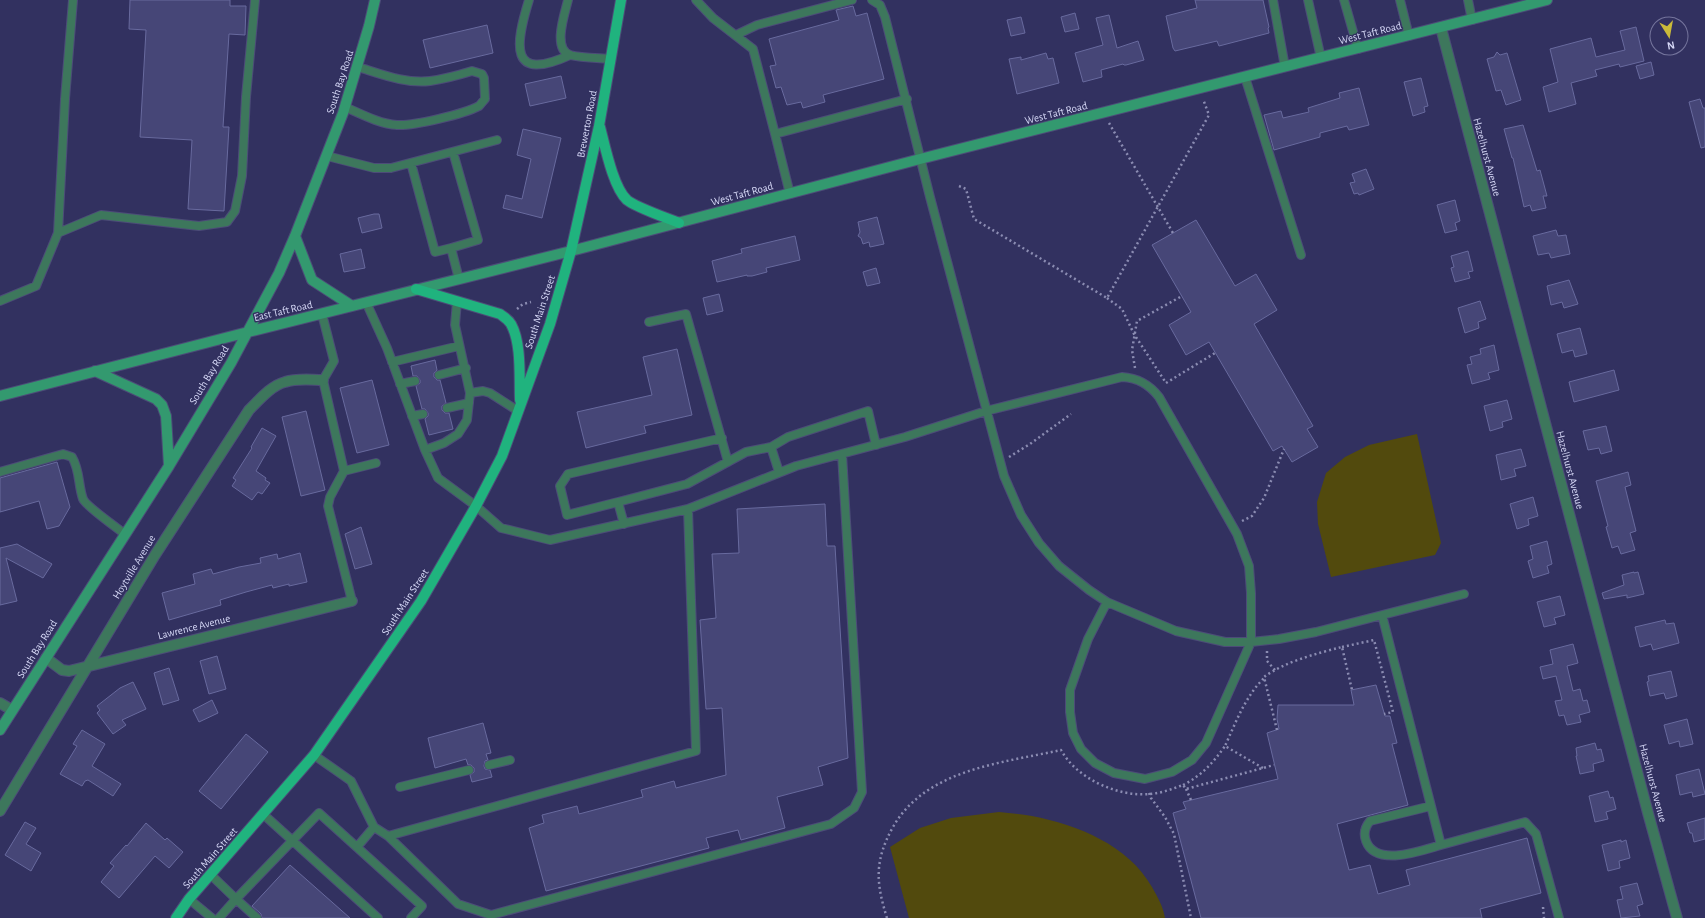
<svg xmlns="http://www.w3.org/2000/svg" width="1705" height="918" font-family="'Alegreya Sans',sans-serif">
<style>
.green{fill:#524a0d}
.building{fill:#464677;stroke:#686a9e}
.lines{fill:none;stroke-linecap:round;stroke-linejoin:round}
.lane-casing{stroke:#4c4c78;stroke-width:10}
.street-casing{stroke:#4c4c78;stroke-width:12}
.secondary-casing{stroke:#4c4c78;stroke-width:12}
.primary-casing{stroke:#4c4c78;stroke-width:12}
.path{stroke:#8b8cb2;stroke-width:2.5;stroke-dasharray:2 3;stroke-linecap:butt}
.lane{stroke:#3d775c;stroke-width:8}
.street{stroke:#3d775c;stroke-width:10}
.secondary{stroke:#33996f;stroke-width:10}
.primary{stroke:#20b37e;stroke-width:10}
.labels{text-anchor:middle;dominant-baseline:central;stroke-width:3;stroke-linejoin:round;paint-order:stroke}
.street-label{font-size:11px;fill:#d7d9f7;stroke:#323160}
</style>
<rect width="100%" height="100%" fill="#323160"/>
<path class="green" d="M1417,434L1441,543L1435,555L1331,577L1318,524L1317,502L1326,473L1345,457L1369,445Z
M999,812C1010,813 1021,814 1032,816C1078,825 1128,845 1152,887C1158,898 1163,906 1165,918H909L890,847L920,828L951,818Z"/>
<path class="building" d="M130,0H230V6H246L245,35L229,34L223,127H229L224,211L188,209L192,140L140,137L146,30L129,29Z
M1195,0H1263L1269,27L1268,28L1269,33L1219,46L1217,41L1175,51L1173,48L1166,16L1197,8Z
M853,6L856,16L867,13L884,79L823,95L825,102L803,108L801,102L787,105L781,87L776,88L770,66L776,65L769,39L839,20L836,10Z
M1075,13L1079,29L1065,32L1061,17Z
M1109,15L1117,48L1138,41L1144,60L1126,65H1124L1123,64L1101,70L1102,77L1083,82L1075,53L1103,45L1096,18Z
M1021,17L1025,33L1011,36L1007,20Z
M487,25L493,53L430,68L423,40Z
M1636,27L1644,61L1620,67L1619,64L1595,70L1597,76L1571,83L1576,104L1549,112L1543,87L1558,82L1550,49L1591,38L1596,57L1625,50L1620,31Z
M1497,52L1500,55L1507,53L1521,100L1506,105L1501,90L1496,91L1487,59L1494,57Z
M1046,53L1048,59L1053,58L1059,83L1017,94L1009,59L1021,57V60Z
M1651,62L1654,75L1640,79L1636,66Z
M561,76L566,98L530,106L525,84Z
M1421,78L1428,106L1424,107L1425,112L1413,116L1404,82Z
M1359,88L1369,125L1349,130L1347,126L1320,133V137L1274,150L1264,115L1281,111L1283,118L1309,112L1308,108L1340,98L1339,93Z
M1700,99L1703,108H1705V147L1701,148L1689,102Z
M1523,125L1537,171L1540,170L1547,196H1543L1546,208L1532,211L1530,205L1524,207L1513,158H1512L1504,129Z
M523,129L561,138L542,218L503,208L506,195L522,199L531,159L517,155Z
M1366,169L1374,189L1359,195L1358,193L1354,194L1350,183L1355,182L1352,174Z
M1455,200L1460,221L1455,223L1457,230L1445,233L1437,205Z
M374,214H379L382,228L362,233L358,218Z
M877,217L884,244L870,247L869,242L863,244L861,238L858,236L860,232L858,222Z
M1196,220L1235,286L1256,274L1277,310L1254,324L1313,426L1307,429L1318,447L1292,462L1282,446L1273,451L1209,342L1186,355L1169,325L1191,312L1152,245Z
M1556,230L1558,236L1566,235L1570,254L1551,258L1549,253L1538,255L1533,236Z
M795,236L800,260L766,268L767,272L752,276H747V275L717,282L712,261L742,253L741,249Z
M361,249L365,268L344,272L340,254Z
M1468,251L1473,271L1468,272L1470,278L1455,282L1451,268L1454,267L1451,256Z
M876,268L880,283L867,286L863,272Z
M1569,280L1578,304L1564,308L1562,302L1551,305L1547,286Z
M719,294L723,311L707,315L703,298Z
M1480,301L1486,319L1478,322L1479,328L1465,333L1458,308Z
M1580,328L1587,354L1575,357L1573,350L1562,353L1557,334Z
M1494,345L1499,370L1488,373L1490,379L1472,384L1467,365L1472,364L1470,357L1481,354L1480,349Z
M677,349L692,415L644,426L646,433L586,448L577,412L652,395L643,357Z
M435,360L437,370L434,373V377L437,380H440L446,403L442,406V410L445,413H449L453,429L429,435L425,419L428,416V413L425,409H422L416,386L420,383V380L417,376H413L411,366Z
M1614,370L1619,390L1574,402L1569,382Z
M372,380L389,445L357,453L340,388Z
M1507,400L1512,419L1502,422L1503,427L1490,431L1484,406Z
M306,411L325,490L301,496L282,417Z
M1606,426L1612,451L1601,454L1599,448L1588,450L1583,431Z
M262,428L276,436L256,471L266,478L265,480L270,483L262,494L258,492L252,500L232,486L236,480L233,478L252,448L251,447Z
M1521,449L1526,466L1514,469L1516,476L1501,480L1496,455Z
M57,462L70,507L59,526L47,529L39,501L0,512V478Z
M1628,472L1631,485L1625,487L1636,531L1630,533L1635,550L1621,554L1618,546L1612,548L1606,527L1608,526L1596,481Z
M1533,497L1538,516L1528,519L1529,525L1517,529L1510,504Z
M825,504L827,546H835L848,758L818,767L823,785L777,797L785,828L741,840L738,830L706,838L709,848L546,891L529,828L544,823L542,815L577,806L579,814L643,797L641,790L674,781L676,788L726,775L722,708L706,709L700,620L716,618L712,554L739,553L737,509Z
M361,527L372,564L355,569L345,534Z
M1547,541L1552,564L1547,566L1549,573L1533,578L1528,561L1533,559L1530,546Z
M17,544L52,564L43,578L6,558L17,601L0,605V548Z
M300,553L307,582L289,586V584L273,588L272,585L246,592L220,600L221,605L169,620L162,593L195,584L193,574L211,569L213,574L239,567L261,563L260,558L277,554L278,559Z
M1634,572V573L1638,572L1644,594L1627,598V595L1604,599L1602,593L1624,585L1622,575Z
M1560,596L1565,615L1554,618L1556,624L1544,627L1537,602Z
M1665,620L1666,624L1674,623L1679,643L1653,650L1651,644L1640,647L1635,627Z
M1573,644L1578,663L1567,666L1573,691L1580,689L1583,701L1587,700L1590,712L1579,715L1581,722L1567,725L1564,715L1559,716L1555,701L1562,700L1556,676L1543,679L1540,667L1553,664L1550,650Z
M217,656L226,689L209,694L200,661Z
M169,668L179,700L163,705L154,673Z
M1671,671L1677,696L1666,699L1664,693L1650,696L1647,682L1649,681L1648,676Z
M133,682L146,709L122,720L126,725L113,734L97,713L100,710L97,706L120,688Z
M1376,685L1385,716H1390L1397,743L1392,744L1408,805L1337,824L1349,870L1370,865L1378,894L1410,885L1406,870L1527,838L1541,893L1480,909L1482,918H1201L1173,813L1186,809L1183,802L1278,779L1267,733L1279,729L1277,719L1278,705H1354L1351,690Z
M212,700L218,713L199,722L193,710Z
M1687,719L1693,744L1680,747L1679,741L1669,744L1664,725Z
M483,723L491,753L486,754L488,760L485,761L484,766L485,769L490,770L492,777L472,782L470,775L474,772V768L471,765H468L466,759L435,768L428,738Z
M82,730L105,744L92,766L121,784L113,796L88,780L85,781L82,786L60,774L77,746L73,744Z
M246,734L268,752L221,809L199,791Z
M1595,743L1597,750L1601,749L1604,761L1593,764L1594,771L1580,774L1576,756H1577L1576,748Z
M1699,769L1705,794L1693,797L1692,792L1680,795L1676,775Z
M1608,791L1610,798L1613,797L1616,809L1606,812L1608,819L1595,822L1589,796Z
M1705,818V839L1694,842L1692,833H1690L1687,823Z
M25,822L36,828L26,844L41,853L31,871L5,855Z
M146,823L165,840L167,838L183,852L169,868L155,856L119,898L101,882L114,866L110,863L126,845L127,846Z
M1621,840V842L1626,840L1630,858L1619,861L1620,868L1608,871L1602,845Z
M290,865L350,918H262L261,914L252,906Z
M1637,883L1643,904L1637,906L1640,916L1621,918L1617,900L1623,899L1620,887Z"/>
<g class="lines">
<defs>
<path id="lane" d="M529,0C515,45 509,83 570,55
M568,0C565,13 552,49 570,55C581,58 599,58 611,59
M696,0L713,18L753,49L775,134L907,99
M872,0L880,5L885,17L930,197L1004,476L1021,515L1039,543L1059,566L1089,590L1107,602L1176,631L1225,642H1251L1279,639L1316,632L1464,594
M1273,0L1285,67
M1308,0L1321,58
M1344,0L1358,49
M1400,0L1409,36
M1468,0L1472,20
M736,35L757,25L852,0
M1245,77L1301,255
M345,107C361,114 380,124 397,125C414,126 464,114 479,106C481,104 483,101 485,99L484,78L482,74L472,71C459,75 444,79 430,81C406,84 381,74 358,67
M775,134L790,194
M327,156L374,168H391L497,140
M411,163L435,252L451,248L459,279
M58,233L65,99L73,0
M451,248L478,240L453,152
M0,301L36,286L58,233L101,215L199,226L227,222L235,211L242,176L246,97L255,0
M366,302L387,348L425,450L438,478L476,506L501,528L550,540L688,509L796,466L905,437L986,411L1122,377C1138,378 1149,384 1159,397L1237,534L1249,566L1251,593V642L1206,743L1192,760L1172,772L1145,779L1114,773L1095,763L1081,749L1073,733L1070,712V690L1088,639L1107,602
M322,314L334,361L323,380L344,471L330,497L328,506L352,601
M649,322L686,314L728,462
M392,362L459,346
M439,375L466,368
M400,384L415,381
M470,393L483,391L490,393L518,411
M447,408L469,403
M412,416L423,414
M771,447L788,437L868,411L876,445
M425,450L444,443L458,434L467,420L470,393L455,325L457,301
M344,471L376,463
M0,472L63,454L72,457C80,470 78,485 83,499C86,506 117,528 125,534
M618,502L567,515L560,486L568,474L722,438
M624,524L618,502L687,484L746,452L771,447L779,472
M1382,615L1441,845L1525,822L1536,834L1559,918
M314,755L351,781L374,827L388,836L696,751L688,509
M489,765L510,760
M400,787L469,770
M1431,806L1370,821C1365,827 1363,833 1366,841C1376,868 1423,850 1441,845
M263,814L378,918
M388,836L458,904L491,915L831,824L854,808L862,792L842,454
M357,847L374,827
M211,875L236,899L319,813L422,906L411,918
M189,899L212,918
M219,918L236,899L257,918"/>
<path id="street" d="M1441,28L1648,813L1677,918
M46,658L62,670L69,671L352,601
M0,703L12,710
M0,811L155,555L249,410C259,400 272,385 285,382C297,378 311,380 323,380"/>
<path id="secondary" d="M295,236L312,280L352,306
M95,371L156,399L162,405L166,416L169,466
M0,396L248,332L571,251L920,159L1547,0
M0,730L169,466L231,363L279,273L295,236L343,113L369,26L375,0"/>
<path id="primary" d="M600,127C605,146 613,187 627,200C635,207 667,218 679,223
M416,289L500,314C504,317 508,319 511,324C522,344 519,378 520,400
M176,918L189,899L314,755L421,601L476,506L502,456L550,324L571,251L599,126L621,0"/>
</defs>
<use href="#lane" class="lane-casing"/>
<use href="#street" class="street-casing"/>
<use href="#secondary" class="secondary-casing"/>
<use href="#primary" class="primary-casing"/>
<path class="path" d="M1109,123L1173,233
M959,186L966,189L974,219L1107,298L1209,115L1203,99
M1107,298L1122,309L1134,334L1166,383
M517,309L523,304L531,302
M1135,368L1132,350L1137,321L1182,296
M1166,383L1215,353
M1009,457L1030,444L1071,414
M1242,521L1252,516L1264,498L1284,449
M1342,647L1374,640L1393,712L1384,714
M1267,651V661L1275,670
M1277,730L1264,677C1284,662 1318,653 1342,647L1352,690
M1263,768L1225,746C1236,722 1245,697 1264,678
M1183,785C1201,776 1213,763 1225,746
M1186,789L1191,800
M1149,793L1151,798L1165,817L1174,834L1191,918
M1543,907L1544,918
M887,918C876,883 874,861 893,827C926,769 1002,763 1061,750C1077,779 1118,797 1150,794C1162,793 1172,789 1183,785L1186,789L1274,765"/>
<use href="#lane" class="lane"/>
<use href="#street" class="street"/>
<use href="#secondary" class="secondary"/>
<use href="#primary" class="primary"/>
</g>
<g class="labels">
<g class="street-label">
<text transform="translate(1370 33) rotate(-14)">West Taft Road</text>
<text transform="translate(340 82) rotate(-72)">South Bay Road</text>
<text transform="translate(1056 113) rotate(-14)">West Taft Road</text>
<text transform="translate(587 124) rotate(-79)">Brewerton Road</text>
<text transform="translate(1487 157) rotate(75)">Hazelhurst Avenue</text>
<text transform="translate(742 194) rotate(-15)">West Taft Road</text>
<text transform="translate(283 311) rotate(-13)">East Taft Road</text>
<text transform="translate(540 312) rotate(-72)">South Main Street</text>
<text transform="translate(209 375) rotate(-59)">South Bay Road</text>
<text transform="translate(1570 470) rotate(75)">Hazelhurst Avenue</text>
<text transform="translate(134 567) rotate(-59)">Hoytville Avenue</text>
<text transform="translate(405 602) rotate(-57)">South Main Street</text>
<text transform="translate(194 627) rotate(-14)">Lawrence Avenue</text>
<text transform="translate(37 649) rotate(-58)">South Bay Road</text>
<text transform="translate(1653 783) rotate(75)">Hazelhurst Avenue</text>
<text transform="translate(210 858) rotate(-49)">South Main Street</text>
</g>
</g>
<g transform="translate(1669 36) rotate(169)"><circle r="19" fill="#323160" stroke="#74749c"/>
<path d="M0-3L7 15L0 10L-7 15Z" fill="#caba3a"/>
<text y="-6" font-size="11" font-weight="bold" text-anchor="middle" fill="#d7d9f7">N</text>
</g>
</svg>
